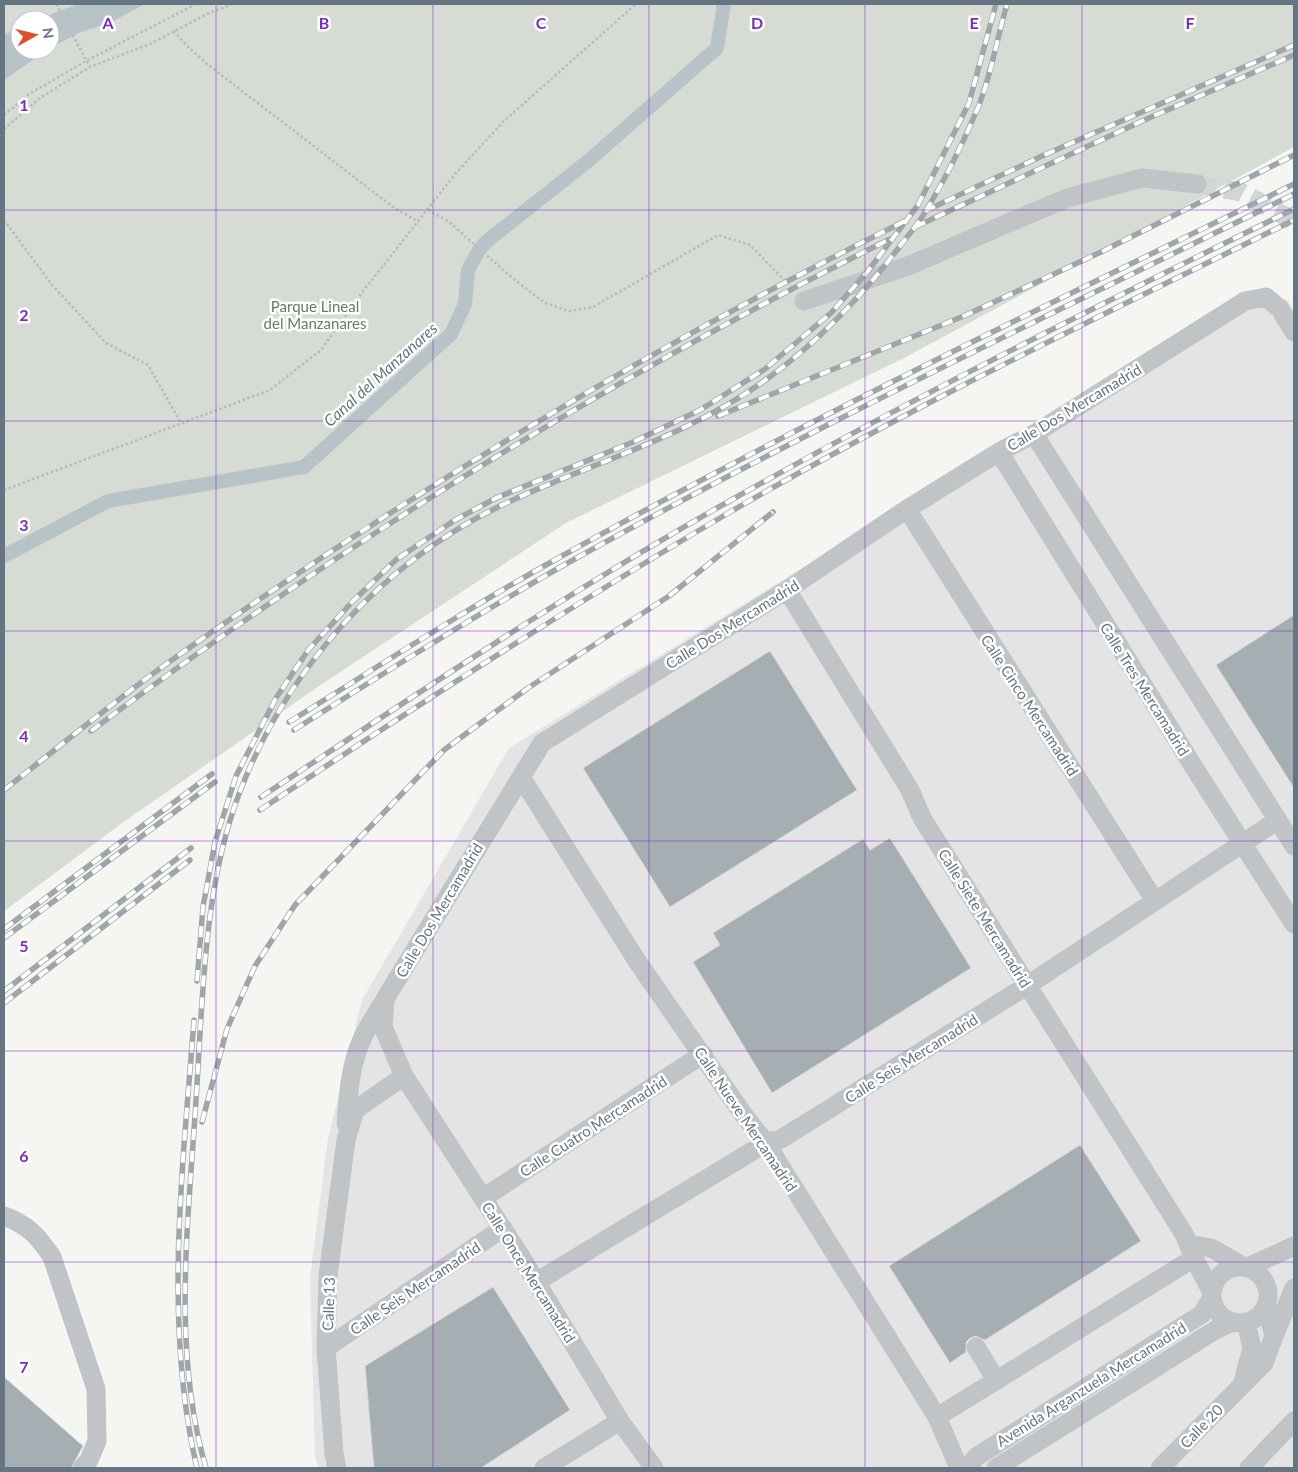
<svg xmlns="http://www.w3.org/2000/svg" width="1298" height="1472" font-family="Lato,sans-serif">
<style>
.built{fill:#e3e4e3}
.green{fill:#d6dcd3;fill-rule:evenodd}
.water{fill:#b7c3c7}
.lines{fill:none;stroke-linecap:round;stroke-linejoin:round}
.canal{stroke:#b7c3c7;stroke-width:14}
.building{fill:#a5aeb3;stroke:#d7d6d4}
.minor-tunnel{stroke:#d1d5d6;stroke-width:19;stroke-dasharray:19 9;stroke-linecap:butt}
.path{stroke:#b8bbbd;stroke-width:2.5;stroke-dasharray:2.5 2.5;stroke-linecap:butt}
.minor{stroke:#c0c4c7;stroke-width:19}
.rail-casing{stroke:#9fa6ab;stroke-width:5.5}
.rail{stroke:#fff;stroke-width:4;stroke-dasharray:11;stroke-linecap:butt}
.grid{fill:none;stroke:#7b2cbf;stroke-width:1;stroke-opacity:0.55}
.labels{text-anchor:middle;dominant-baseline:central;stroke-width:5;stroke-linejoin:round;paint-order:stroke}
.park-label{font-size:15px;fill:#687964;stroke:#fff}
.street-label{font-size:15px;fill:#657682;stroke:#fff}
.water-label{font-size:16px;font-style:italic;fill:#61777f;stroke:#fff}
.grid-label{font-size:16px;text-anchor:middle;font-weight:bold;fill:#7b2cbf;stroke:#fff;stroke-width:5;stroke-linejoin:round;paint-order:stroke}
</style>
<rect width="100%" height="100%" fill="#f5f5f2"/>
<path class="built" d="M1249,294H1267L1287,300L1294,311V1468H318L315,1455L310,1278L328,1138L362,1000L509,748Z"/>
<path class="green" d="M4,4H1294V147L906,357L566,523L322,684L125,821L4,911ZM20,20H50V50H20Z"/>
<path class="water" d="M78,4H145L110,23L81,32L50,48V20H36Z
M20,27V50H47L4,80V35Z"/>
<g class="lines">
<path class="canal" d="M4,556L108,501L304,467L451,334L465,304L468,270L479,250L487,241L587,162L717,48L724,4"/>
</g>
<path class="building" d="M1294,615V788L1216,665Z
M770,651L857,790L670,907L583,768Z
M890,838L971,968L772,1093L693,962L720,945L713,933L863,839L870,850Z
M1080,1145L1141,1241L985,1340L976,1336L970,1338L966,1342V1352L950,1363L889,1266Z
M493,1287L570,1410L481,1468H374L365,1366Z
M4,1377L83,1446L71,1468H4Z"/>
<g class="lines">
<path class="minor-tunnel" d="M1197,184L1241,192L1294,221"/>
<path class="path" d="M56,4L90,67
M716,4L718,5
M174,31L186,45L207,64L393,207L419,222
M4,115L29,94L86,61L196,4
M4,129L40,98L90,67L150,44L207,14L233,4
M428,210L448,221L510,276L545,303L569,311L593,307L718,235L750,245L793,289
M4,220L52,285L106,343L148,365L181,423
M4,490L270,390L321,350L364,290L456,173L504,121L636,4"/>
<path class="minor" d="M804,301L908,266L1067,198L1142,178L1197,184
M1034,434L1294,846
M999,452L1195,769L1294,924
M907,509L1155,901
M787,590L910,790L922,818L1184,1234L1194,1258L1211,1291
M521,777L637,961L743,1114L766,1143L937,1417L959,1468
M346,1124C348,1096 350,1064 363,1037C368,1026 376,1015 382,1004
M483,1198L703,1054
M4,1216C28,1225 38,1236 52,1257L96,1389L97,1441L89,1460L82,1468
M1189,1244L1211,1248L1243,1266
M1212 1295a28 28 0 1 1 56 0a28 28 0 1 1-56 0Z
M1248,1267L1294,1246
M536,1282L766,1143L781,1139L1028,985L1278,820
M1274,1336L1294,1288
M976,1347L996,1380
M326,1348L503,1228
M1243,1382L1252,1348L1246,1322
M937,1417L1194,1258
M337,1468L334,1454L326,1348L328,1276L346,1140L355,1110L404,1076
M544,1468L620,1421
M654,1468L620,1421L523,1260L404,1076L383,1027L385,999L542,743L787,590L907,509L999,452L1034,434L1245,301L1266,297L1280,309L1294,332
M968,1468L976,1457L1202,1314L1211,1299
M996,1468L1217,1329L1233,1322
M1160,1468L1264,1363L1274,1336L1266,1305
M1249,1468L1294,1421"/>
<defs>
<path id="rail" d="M925,211L1042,156L1294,45
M915,227L1142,121L1294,55
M718,416L964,316L1101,252L1294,155
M289,722C376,668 463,611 553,561C795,425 1046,306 1294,184
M294,730C381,675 468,620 557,569C797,434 1047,317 1294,194
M91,731C342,544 610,378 890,239
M4,790C59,747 113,702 169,662C404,496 647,349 905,221
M261,797C414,696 566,593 726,503C912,398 1103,303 1294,209
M260,810C413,708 567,608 725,515C910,407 1103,315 1294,220
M4,929L212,774
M4,938L215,782
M197,981L203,907L215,842L236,776L276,698L309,649L353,601L397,559L455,520L496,498L633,442L700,410L765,369L831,313L868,271L918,205L969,103L996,4
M4,991L191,848
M4,1003L190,860
M194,1020C183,1166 163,1325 197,1468
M202,1122L227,1029L255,966L295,905L444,750L528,688L669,596L773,512
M206,1468C170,1345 190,1210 197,1084C203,988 205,884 239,794C286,670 380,565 498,507C591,462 686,439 771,376C821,339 863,295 900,246C909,234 920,222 927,209C946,178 963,143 977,110C991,77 997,38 1007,4"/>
</defs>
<use href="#rail" class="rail-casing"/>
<use href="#rail" class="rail"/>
</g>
<path class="grid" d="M216,4V1468M433,4V1468M649,4V1468M865,4V1468M1082,4V1468M4,210H1294M4,421H1294M4,631H1294M4,841H1294M4,1051H1294M4,1262H1294"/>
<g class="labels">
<g class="park-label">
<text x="315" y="306">Parque Lineal<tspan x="315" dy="17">del Manzanares</tspan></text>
</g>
<g class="street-label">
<text transform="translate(1074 407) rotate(-31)">Calle Dos Mercamadrid</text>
<text transform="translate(732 624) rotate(-32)">Calle Dos Mercamadrid</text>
<text transform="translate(1145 689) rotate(58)">Calle Tres Mercamadrid</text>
<text transform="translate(1030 705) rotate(57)">Calle Cinco Mercamadrid</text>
<text transform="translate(439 910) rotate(-59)">Calle Dos Mercamadrid</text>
<text transform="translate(985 918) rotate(58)">Calle Siete Mercamadrid</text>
<text transform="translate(911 1058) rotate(-32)">Calle Seis Mercamadrid</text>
<text transform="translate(746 1119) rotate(56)">Calle Nueve Mercamadrid</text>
<text transform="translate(593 1126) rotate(-33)">Calle Cuatro Mercamadrid</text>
<text transform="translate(529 1272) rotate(58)">Calle Once Mercamadrid</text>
<text transform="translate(415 1288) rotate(-34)">Calle Seis Mercamadrid</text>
<text transform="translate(328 1304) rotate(-88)">Calle 13</text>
<text transform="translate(1091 1384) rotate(-32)">Avenida Arganzuela Mercamadrid</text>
<text transform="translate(1201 1426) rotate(-46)">Calle 20</text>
</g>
<g class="water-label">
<text transform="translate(380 374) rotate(-42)">Canal del Manzanares</text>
</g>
</g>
<g class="grid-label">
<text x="108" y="29">A</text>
<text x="324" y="29">B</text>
<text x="541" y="29">C</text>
<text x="757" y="29">D</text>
<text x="974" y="29">E</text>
<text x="1190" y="29">F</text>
<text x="24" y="111">1</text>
<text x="24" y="321">2</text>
<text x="24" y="531">3</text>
<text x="24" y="742">4</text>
<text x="24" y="952">5</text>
<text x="24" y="1162">6</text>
<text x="24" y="1373">7</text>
</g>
<rect width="1298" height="1472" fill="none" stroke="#657682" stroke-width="10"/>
<g transform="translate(35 35) rotate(82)"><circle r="24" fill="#ffffff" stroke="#c1c8cd"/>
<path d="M0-4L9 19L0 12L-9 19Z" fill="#dd502a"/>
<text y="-8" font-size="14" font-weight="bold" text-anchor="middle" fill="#657682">N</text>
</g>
</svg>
